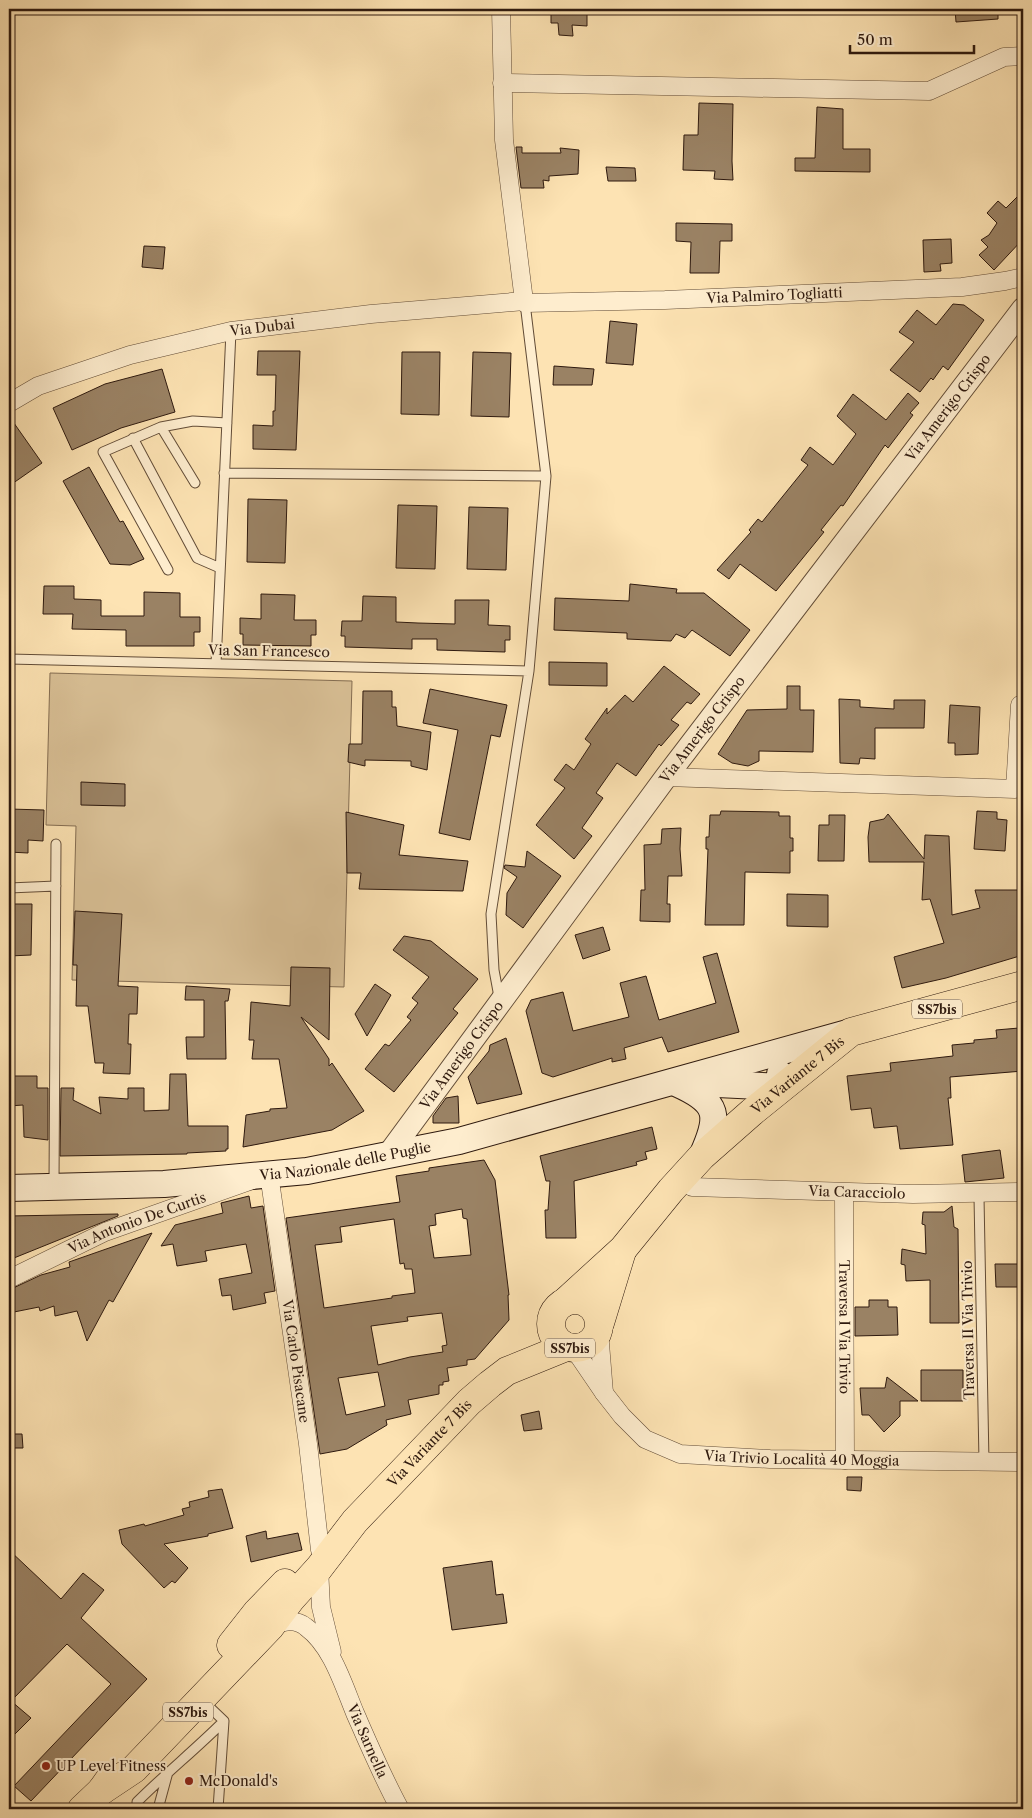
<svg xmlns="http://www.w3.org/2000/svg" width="1032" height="1818" font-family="'Libre Caslon Text',serif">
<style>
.green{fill:#dac197;stroke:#846d52}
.building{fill:#9a8264;stroke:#2e190e;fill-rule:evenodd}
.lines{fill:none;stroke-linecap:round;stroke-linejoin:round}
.service-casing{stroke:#624c37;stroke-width:11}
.minor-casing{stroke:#624c37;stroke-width:19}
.tertiary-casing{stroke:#624c37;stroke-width:24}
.secondary-casing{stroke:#2e190e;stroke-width:28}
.primary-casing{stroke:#2e190e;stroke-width:29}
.service{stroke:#feedce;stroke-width:9}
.minor{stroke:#feedce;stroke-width:18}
.tertiary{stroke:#feedce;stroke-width:22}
.secondary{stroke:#feedce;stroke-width:26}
.primary{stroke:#fde3b3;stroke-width:28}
.poi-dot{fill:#8f2418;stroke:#feedce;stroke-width:2}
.labels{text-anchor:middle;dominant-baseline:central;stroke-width:4;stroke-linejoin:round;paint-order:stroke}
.shield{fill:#feedce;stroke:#6c5948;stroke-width:1}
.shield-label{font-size:12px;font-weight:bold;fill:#2e190e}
.street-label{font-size:14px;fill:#2e190e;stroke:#feedce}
.poi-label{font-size:14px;fill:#2e190e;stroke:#feedce;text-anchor:start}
</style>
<rect width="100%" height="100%" fill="#fde3b3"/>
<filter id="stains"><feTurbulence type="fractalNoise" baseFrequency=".004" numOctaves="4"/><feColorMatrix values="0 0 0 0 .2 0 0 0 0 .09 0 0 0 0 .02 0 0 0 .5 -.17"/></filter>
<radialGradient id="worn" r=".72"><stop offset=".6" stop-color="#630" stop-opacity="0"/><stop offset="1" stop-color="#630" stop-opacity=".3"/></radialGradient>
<path class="green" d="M50,673L352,681L344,987L72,980L76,826L46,825Z"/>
<path class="building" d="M551,9H587V26L572,25L573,36L559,35L558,23H551Z
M955,9H998V19L956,22Z
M699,103L733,104L732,161L733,180L714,179L715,171L683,170L684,135H698Z
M817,107L843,109V149H870V172L795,171V158H815Z
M516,147H522V153H561L560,148L579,150L578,174L549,176V181L543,180L544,188H521Z
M606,167L635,168L636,181H608Z
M1023,191V239L994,270L979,255L988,247L981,240L989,235L997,223L987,213L998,201L1006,208Z
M676,223L732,224V241H720L719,273H690L691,242L676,241Z
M951,239L952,263L940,264L941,271L924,272L923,240Z
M144,246L165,247L163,269L142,267Z
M953,304L964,305L984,320L948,370L943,366L933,380L931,378L920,392L890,370L914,342L899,332L917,310L936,325Z
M610,321L637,324L633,365L606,363Z
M258,351H300L296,450L253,449V425L273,426V411H275L276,375H257Z
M402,352H440L439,415L401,414Z
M473,352L511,353L509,417L471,416Z
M554,366L594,369L592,385H553Z
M162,369L175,412L121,428L72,450L53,408L105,384Z
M908,393L919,403L910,413L913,415L888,448L885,445L843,506L841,505L821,530L824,532L776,591L740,564L729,579L717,570L751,532L749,530L758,519L762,522L808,465L801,460L810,447L833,465L856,434L837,416L853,394L886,420Z
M9,416L42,463L9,486Z
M89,467L120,522L123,521L144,559L130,565L110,564L63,481Z
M248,499L287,500L285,563L247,562Z
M398,505L437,506L435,569L396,568Z
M469,507L508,508L506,570L467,569Z
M630,584L677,589L676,593H704L750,630L730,656L692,630L685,638L676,634L671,641L627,639V633L554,630L555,598L629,601Z
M44,586H74V599L101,600V616H144V592L180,593V617H200V632H194V646H126V630L72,629L73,614H43Z
M261,594L295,595L294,620H316V635H311V646L243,645V634H240V618L261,619Z
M363,596L396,597V622L418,623L455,624V600H489L488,625L510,626V640H505V652L437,650V639H412V649L345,647V636H341L342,621H362Z
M549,662L607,663V686L549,685Z
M664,666L700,694L691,704L687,702L671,720L679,725L661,746L659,744L636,776L617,763L596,793L603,798L582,828L592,836L574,859L536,825L565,788L554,780L566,764L574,770L591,744L585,739L607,708V714L625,695L633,702Z
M787,686H800V710H814L813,752L759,751V761L748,766L732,763L718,754L747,710L787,709Z
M430,689L507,705L500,737L491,735L470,840L439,833L458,730L423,723Z
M363,691H392V707H396L397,726L431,732L427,770L411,766V761L365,760V766L348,762L349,744H362Z
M839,699L860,700V707L894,709V700H925L924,728H875V759L860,758L859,764L840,763Z
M950,705L980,707L978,754L955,755V743H948Z
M81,782L125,784V806L81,805Z
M9,809L44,810L43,841L28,840V853L9,852Z
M721,811L779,812V816H790V838H793V851H790V873L745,872L744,925H705L708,849H706V837H709L710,815H720Z
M977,811L997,812V819L1007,820L1005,851L974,849Z
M346,812L404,825L399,855L468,861L463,891L359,889L361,873H347Z
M888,814L924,859L925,835L949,836L952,915L980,908L975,890H1023V955L946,978L902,988L894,957L944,943L930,899L922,900L924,862H869L868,837L870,822L884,819Z
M829,815H845L844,861H818L819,825H829Z
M681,828L680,849L682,876H668L667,904H670V922L640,921L641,890H645L644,845L661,844L662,829Z
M527,851L561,876L523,928L506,915L507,893L517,877L504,868L505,865L525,867Z
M787,894L828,895V927L787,926Z
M9,904H32L31,955L9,956Z
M75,911L122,914L118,986L138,987L137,1014H129L128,1044H131L130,1074L103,1073L104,1063H95L88,1006H76L77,965H73Z
M603,927L610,950L583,959L575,935Z
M404,936L431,941L478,979L453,1009L458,1013L394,1092L365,1069L385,1044L389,1046L411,1020L407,1017L418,1003L412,998L429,977L393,950Z
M717,953L739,1032L668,1052L662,1037L624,1048L626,1059L612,1062V1058L553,1077L542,1073L526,1011L531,1000L563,992L573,1031L629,1017L620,983L646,976L659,1020L716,1003L703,957Z
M291,967L330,968L329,1040L301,1017L329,1059V1066L332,1063L364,1111L332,1130L243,1147L246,1115L270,1111V1109L287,1108L279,1059H252L254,1040H249L251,1002L290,1006Z
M375,984L391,995L367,1036L355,1014Z
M186,986L230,989L228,1001H225L226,1059H187L186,1037H204V1000H185Z
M1019,1028L1023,1071L950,1077L951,1098H948L953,1145L900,1149L897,1126L874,1128L871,1108L851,1110L847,1076L891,1071L890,1063L953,1056L952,1045L974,1043V1040L997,1038L996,1030Z
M506,1038L522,1094L477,1104L468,1077L489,1051L490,1045Z
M170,1074H186L188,1126H228V1149H226V1151L187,1153V1154L60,1156L61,1088H74L73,1100L101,1114L99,1097L128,1099V1088H144V1111L169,1110Z
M9,1076H37V1088H48V1140L24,1137L23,1105L9,1106Z
M458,1096L459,1123H433V1116L446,1098Z
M652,1127L657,1149L645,1152L647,1159L636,1162L637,1165L574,1181L576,1238H546L545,1210H548L550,1181H546L540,1156Z
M1000,1150L1004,1178L965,1182L962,1155Z
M484,1160L495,1180L509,1295H508L509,1320L475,1359L467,1360V1365L447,1368L449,1381L443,1382V1385H439V1394L408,1400L411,1414L386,1420L387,1425L347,1449L320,1454L286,1218L400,1202L396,1176L429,1171V1168ZM462,1209L463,1218L467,1219L471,1255L434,1258L429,1226L436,1225L435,1214ZM394,1219L400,1264L404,1263L405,1269H412L415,1293L392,1296V1298L324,1308L315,1245L342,1242L340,1227ZM442,1313L447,1345L442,1346L443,1352L410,1357L378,1365L371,1326L408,1321L407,1317ZM378,1372L385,1406L346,1415L338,1378Z
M249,1196L251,1208L263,1206L275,1291L264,1293L266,1303L233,1310L231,1295L222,1296L219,1279L252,1273L246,1244L205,1251L207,1261L177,1266L173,1244L161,1246L175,1225L223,1213L221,1203Z
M952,1206L954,1227L958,1229L959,1323H930V1280L906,1281L905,1265L901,1264L902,1249L926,1254L925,1225L922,1224L923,1212H944Z
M118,1214V1216L9,1260V1216Z
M152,1233L113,1302L109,1300L87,1341L77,1311L55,1316L54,1306L40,1311L39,1307L9,1313V1290L41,1275L70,1267L69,1262Z
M995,1264H1023V1287H996Z
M869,1300H888V1307H897L898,1335L855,1336V1307H869Z
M921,1370H963V1401H921Z
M887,1377L918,1401H900V1416L884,1432L869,1415H862L860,1388H885Z
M539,1411L542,1429L524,1431L521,1415Z
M9,1434H22L23,1448H9Z
M847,1477H862L861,1491L847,1490Z
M222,1489L233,1528L208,1534V1536L164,1544L188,1568L175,1583L172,1581L164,1588L122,1544L119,1530L144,1524L145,1526L184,1515L182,1509L190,1507L189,1502L209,1497L208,1491Z
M266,1531L267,1539L298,1533L302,1550L251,1562L246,1536Z
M9,1550L61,1599L83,1573L104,1590L81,1618L147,1679L31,1801L14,1786L111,1684L67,1644L11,1701L31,1718L9,1740Z
M492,1561L496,1595L503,1594L507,1623L452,1630L443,1568Z"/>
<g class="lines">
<defs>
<path id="service" d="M161,427L195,483
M133,438L197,558L220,568
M224,473L546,476
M168,570L103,452L161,427L193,421L227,423
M9,659L529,671
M216,664L231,331
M9,888L56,886
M499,997L494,970L491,914L529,671L546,476L525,303
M54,1184L56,844
M979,1197L984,1462
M202,1700L224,1721
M137,1809V1802C165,1774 196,1749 224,1721
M158,1809L168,1772
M218,1809L224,1721"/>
<g id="minor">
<path d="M501,9L504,140L524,301"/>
<path d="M502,83L929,91L1004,57L1023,56"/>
<path id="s1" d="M9,403L38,386L130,355L231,331L371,314L524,301L525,303L665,300L962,287L1005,281L1023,277"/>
<path d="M666,777L1015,789L1020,705"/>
<path id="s2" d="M692,1187L913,1194L1023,1192"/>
<path id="s3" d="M844,1193L845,1460"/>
<path id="s4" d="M9,1279L105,1232L269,1174L308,1444L320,1550"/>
<path d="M599,1331L604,1393"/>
<path id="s5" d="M574,1349L604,1393L622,1416L645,1439L680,1454L770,1459L1023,1462"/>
<path d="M319,1568L321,1607L332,1652"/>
<path id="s6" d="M271,1627C283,1621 295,1618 306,1627C332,1646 343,1684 355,1713C369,1745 383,1778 400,1809"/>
</g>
<g id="tertiary">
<path id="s7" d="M388,1155L666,777L1023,309"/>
</g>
<g id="secondary">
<path d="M696,1083L783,1087L780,1074"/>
<path d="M678,1084C720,1103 720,1116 702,1156"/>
<path id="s8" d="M9,1188L164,1184L307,1171L459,1141L851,1032"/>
</g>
<g id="primary">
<circle cx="575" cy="1324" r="24"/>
<path id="s9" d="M565,1302L623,1249L671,1190L702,1156L752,1112L851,1032L1023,985"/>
<path d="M600,1323L622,1251"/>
<path d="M231,1645L257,1612L285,1583"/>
<path id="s10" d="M101,1791L134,1769L270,1627L291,1599L319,1568L355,1521L469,1402L490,1384L507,1371L566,1347"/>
<path d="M82,1809L101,1791L111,1777"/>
</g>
</defs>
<use href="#service" class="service-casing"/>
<use href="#minor" class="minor-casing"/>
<use href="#tertiary" class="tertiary-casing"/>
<use href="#secondary" class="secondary-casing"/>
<use href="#primary" class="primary-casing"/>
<use href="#service" class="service"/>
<use href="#minor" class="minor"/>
<use href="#tertiary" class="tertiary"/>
<use href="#secondary" class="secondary"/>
<use href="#primary" class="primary"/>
</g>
<g class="poi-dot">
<circle cx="46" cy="1766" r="5"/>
<circle cx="189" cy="1781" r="5"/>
</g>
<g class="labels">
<g class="shield">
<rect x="912" y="999.5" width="50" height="19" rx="4"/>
<rect x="545" y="1338.5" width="50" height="19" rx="4"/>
<rect x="163" y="1702.5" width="50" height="19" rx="4"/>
</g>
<g class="shield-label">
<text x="937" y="1009">SS7bis</text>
<text x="570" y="1348">SS7bis</text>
<text x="188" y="1712">SS7bis</text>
</g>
<g class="street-label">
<text stroke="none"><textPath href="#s1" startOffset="781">Via Palmiro Togliatti</textPath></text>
<text stroke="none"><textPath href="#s1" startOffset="266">Via Dubai</textPath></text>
<text stroke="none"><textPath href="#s7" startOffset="934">Via Amerigo Crispo</textPath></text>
<text transform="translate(269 651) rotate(1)">Via San Francesco</text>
<text stroke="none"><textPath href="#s7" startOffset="529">Via Amerigo Crispo</textPath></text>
<text stroke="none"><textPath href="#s7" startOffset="124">Via Amerigo Crispo</textPath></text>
<text stroke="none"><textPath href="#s9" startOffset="326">Via Variante 7 Bis</textPath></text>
<text stroke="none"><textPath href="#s8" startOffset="338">Via Nazionale delle Puglie</textPath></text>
<text stroke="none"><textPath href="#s2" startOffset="165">Via Caracciolo</textPath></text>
<text stroke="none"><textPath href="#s4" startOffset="140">Via Antonio De Curtis</textPath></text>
<text stroke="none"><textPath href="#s3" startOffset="134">Traversa I Via Trivio</textPath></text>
<text transform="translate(968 1330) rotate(-91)">Traversa II Via Trivio</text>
<text stroke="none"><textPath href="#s4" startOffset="470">Via Carlo Pisacane</textPath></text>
<text stroke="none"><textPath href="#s10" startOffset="480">Via Variante 7 Bis</textPath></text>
<text stroke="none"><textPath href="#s5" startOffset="275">Via Trivio Località 40 Moggia</textPath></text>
<text stroke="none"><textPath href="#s6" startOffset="168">Via Sarnella</textPath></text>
</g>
<g class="poi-label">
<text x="56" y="1766">UP Level Fitness</text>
<text x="199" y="1781">McDonald's</text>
</g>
</g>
<rect width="1032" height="1818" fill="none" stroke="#fde3b3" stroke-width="30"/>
<rect x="10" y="10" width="1012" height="1798" fill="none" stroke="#2e190e" stroke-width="2.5"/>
<rect x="15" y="15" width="1002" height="1788" fill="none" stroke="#2e190e"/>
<path d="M850 45v8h124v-8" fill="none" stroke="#2e190e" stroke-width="2.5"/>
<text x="857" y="45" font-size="15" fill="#2e190e" stroke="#feedce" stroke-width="4" paint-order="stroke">50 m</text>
<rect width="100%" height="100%" filter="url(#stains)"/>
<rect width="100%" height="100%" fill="url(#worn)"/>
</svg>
